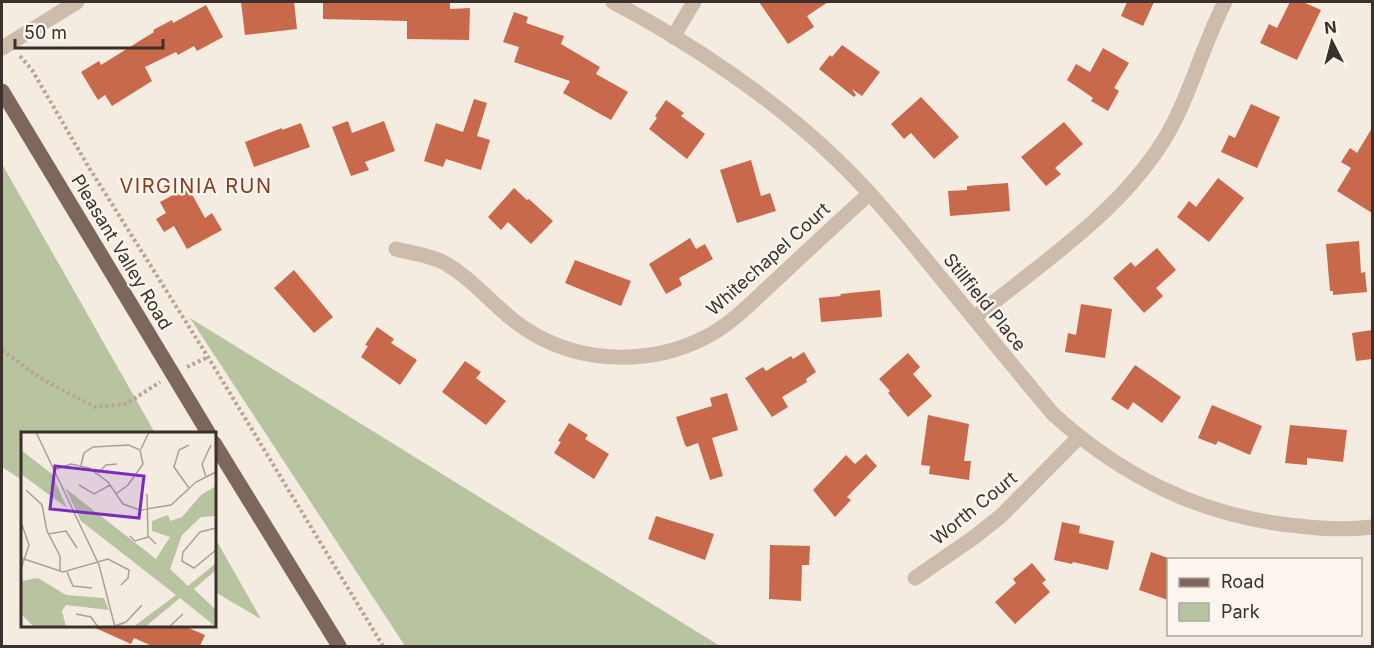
<svg xmlns="http://www.w3.org/2000/svg" width="1374" height="648" font-family="Inter,sans-serif">
<style>
.green{fill:#b8c4a0}
.building{fill:#c8694b}
.lines{fill:none;stroke-linecap:round;stroke-linejoin:round}
.path{stroke:#b9a596;stroke-width:4;stroke-dasharray:3 3;stroke-linecap:butt}
.minor{stroke:#cdbbac;stroke-width:15}
.major{stroke:#7d675c;stroke-width:15}
.labels{text-anchor:middle;dominant-baseline:central;stroke-width:5;stroke-linejoin:round;paint-order:stroke}
.street-label{font-size:18px;fill:#3b302b;stroke:#fbf5ee}
.neighbourhood-label{font-size:20px;letter-spacing:1.5px;fill:#8c3b22;stroke:#fbf5ee}
.inset-road{fill:none;stroke:#aaa098;stroke-width:1.5}
.view{fill:#7b2cbf;fill-opacity:0.15;stroke:#7b2cbf;stroke-width:3}
.inset-edge{fill:none;stroke:#3b302b;stroke-width:3}
</style>
<rect width="100%" height="100%" fill="#f4ebe1"/>
<path class="green" d="M2,164L155,433L22,434V480L2,467Z
M190,318L720,646H405Z
M214,538H215L261,619L215,592Z"/>
<path class="building" d="M241,2H294L297,29L245,35Z
M323,2H450V9L470,8L469,40L407,39V21L323,19Z
M759,2H828L807,16L814,27L788,44Z
M1127,2H1154L1143,26L1121,16Z
M1290,2H1303L1321,10L1297,60L1260,43L1269,24L1277,28Z
M206,5L223,37L197,51L194,46L178,55L176,52L145,67L152,81L112,106L105,95L98,100L81,72L99,61L101,65L154,32L153,30L172,20L173,23Z
M514,12L528,17L526,23L564,36L561,44L600,67L596,74L628,92L611,120L563,93L570,81L514,62L519,47L503,42Z
M842,45L880,72L862,96L852,89L856,95L854,97L819,69L830,55L832,57Z
M1103,48L1129,63L1114,88L1119,91L1108,111L1091,101L1093,98L1067,80L1076,64L1090,72Z
M921,97L959,137L934,159L911,133L904,139L891,124Z
M474,99L487,103L477,136L490,140L481,170L446,159L443,167L424,161L436,123L463,132Z
M666,100L684,113L681,116L705,134L687,159L649,129L657,118L655,116Z
M1251,104L1280,117L1257,168L1221,152L1229,135L1235,138Z
M348,121L352,133L384,121L395,151L365,162L369,170L351,176L332,127Z
M1064,122L1083,144L1055,168L1061,174L1046,186L1021,157Z
M301,123L310,147L254,167L245,142L282,128V130Z
M1372,128V213L1337,191L1351,168L1341,162L1350,148L1357,153Z
M751,160L761,196L770,193L776,211L737,223L720,170Z
M1218,178L1244,198L1209,242L1177,217L1189,201L1196,207Z
M1008,183L1010,211L950,216L948,191L967,190V186Z
M188,187L205,218L212,213L222,230L187,249L174,226L164,232L156,219L166,213L160,202Z
M514,188L527,200L529,199L553,221L531,244L508,222L501,230L488,217Z
M690,238L696,249L705,244L713,259L679,278L682,285L666,294L649,264Z
M1359,241L1361,273L1365,272L1367,292L1333,295V291H1330L1326,244Z
M1157,248L1176,270L1156,288L1163,296L1144,313L1113,278L1131,262L1135,267Z
M575,260L631,281L621,306L565,283Z
M294,270L333,317L314,333L274,288Z
M880,290L882,317L821,322L819,298L841,296L840,294Z
M1081,304L1112,309L1105,358L1065,352L1068,333L1076,335Z
M377,327L394,339L391,343L417,360L400,385L361,357L368,346L365,345Z
M1372,330V359L1356,361L1352,333Z
M804,352L816,372L806,379L807,382L782,397L788,407L772,417L745,378L763,367L766,371L791,356L793,359Z
M908,353L920,367L913,374L932,396L908,417L888,393L890,391L879,379Z
M465,361L481,372L476,378L506,401L486,425L442,392Z
M1135,365L1181,397L1162,423L1133,402L1128,410L1111,399Z
M727,393L738,430L712,438L723,476L710,480L698,443L687,447L685,445L676,417L712,406L710,398Z
M1212,405L1262,426L1250,455L1218,441L1216,445L1198,438Z
M928,415L969,424L964,461H971L969,480L929,474L930,466L921,465Z
M569,423L588,435L585,439L609,454L594,479L554,453L561,442L558,441Z
M1290,425L1347,430L1343,462L1307,458V465L1285,463Z
M866,454L877,466L847,497L851,500L835,517L813,490L846,455L855,464Z
M656,516L714,534L705,560L648,539Z
M1062,522L1080,526L1079,533L1114,541L1108,570L1073,562L1072,564L1054,560Z
M770,545L810,546L809,565H802L801,601L769,599Z
M1151,552L1168,558V600L1139,590Z
M1032,563L1046,580L1042,583L1050,592L1015,624L995,602L1016,583L1013,579Z
M91,626H184L205,635L200,646H152L134,638L131,644Z"/>
<g class="lines">
<path class="path" d="M20,56L32,70L88,166L208,357L383,646
M2,350L40,378L95,407L126,404L160,382
M187,367L208,357"/>
<path class="minor" d="M613,2C688,41 774,99 835,158C870,191 901,229 932,267C972,316 1012,365 1053,414C1124,478 1203,517 1299,526C1323,529 1349,530 1372,527
M673,37L694,2
M2,48L77,2
M396,249C411,253 429,255 443,262C477,281 499,314 532,333C584,364 652,365 706,337C733,323 754,300 776,280C807,251 838,222 869,194
M974,318C1040,264 1118,214 1164,140C1190,97 1202,46 1225,2
M915,578L973,538L1001,516L1079,437"/>
<path class="major" d="M2,91L209,434
M214,443L339,646"/>
</g>
<g class="labels">
<g class="street-label">
<text transform="translate(122 252) rotate(59)">Pleasant Valley Road</text>
<text transform="translate(768 259) rotate(-42)">Whitechapel Court</text>
<text transform="translate(985 302) rotate(51)">Stillfield Place</text>
<text transform="translate(974 508) rotate(-39)">Worth Court</text>
</g>
<g class="neighbourhood-label">
<text x="196" y="186">VIRGINIA RUN</text>
</g>
</g>
<g transform="translate(21 432)">
<rect width="195" height="195" fill="#f4ebe1"/>
<path d="M0,18L31,42L46,76L0,42ZM195,54V84L180,85L161,103L149,137L167,154L195,131V138L173,157L195,178V195L159,166L124,195H112L155,163L60,89L44,56L135,127L149,105L131,99V89L147,83L149,89L161,85L180,63ZM17,146L45,163L83,166L88,178L45,173L41,179L45,195H13L0,182V149Z" fill="#b8c4a0"/>
<path class="inset-road" d="M15,0L78,133L94,195M168,13L158,18L153,35L168,56M120,17L128,0M60,33L63,21L72,15L108,13L119,18L122,32L107,53L95,62M33,38L50,32L68,36L87,50L102,72L119,78L150,73L175,50L195,40M77,41L85,33L96,32M185,45L181,32L190,13M58,53L73,62L89,53M5,58L21,73L26,99L39,124V140M126,62L127,104L135,112M0,90L8,113L0,137M195,96L179,100L162,120L161,129L173,136L195,118M27,102L45,99L56,116M109,104L114,109L127,105M0,126L42,140L87,127L108,138L107,146L100,153M46,140L52,154L71,156M55,182L70,185L77,195M94,194L105,190L121,173M148,195L162,182"/>
<path class="view" d="M34,34L123,44L118,86L29,77Z"/>
<rect width="195" height="195" class="inset-edge"/>
</g>
<rect width="1374" height="648" fill="none" stroke="#3b302b" stroke-width="6"/>
<rect x="1167" y="558" width="195" height="78" fill="#fbf5ee" stroke="#aea6a0" stroke-width="1.5"/>
<rect x="1179" y="578" width="30" height="9" fill="#7d675c" stroke="#aea6a0" stroke-width="1.5"/>
<text x="1221" y="588" font-size="18" fill="#3b302b">Road</text>
<rect x="1179" y="603" width="30" height="18" fill="#b8c4a0" stroke="#aea6a0" stroke-width="1.5"/>
<text x="1221" y="618" font-size="18" fill="#3b302b">Park</text>
<g transform="translate(1332 42) rotate(354)" stroke="#fbf5ee" stroke-width="4.5" paint-order="stroke">
<path d="M0-4.5L10 22L0 15L-10 22Z" fill="#3b302b"/>
<text y="-9" font-size="16" font-weight="bold" text-anchor="middle" fill="#3b302b">N</text>
</g>
<path d="M15 39v9h148v-9" fill="none" stroke="#3b302b" stroke-width="3"/>
<text x="24" y="39" font-size="18" fill="#3b302b" stroke="#fbf5ee" stroke-width="4.5" paint-order="stroke">50 m</text>
</svg>
